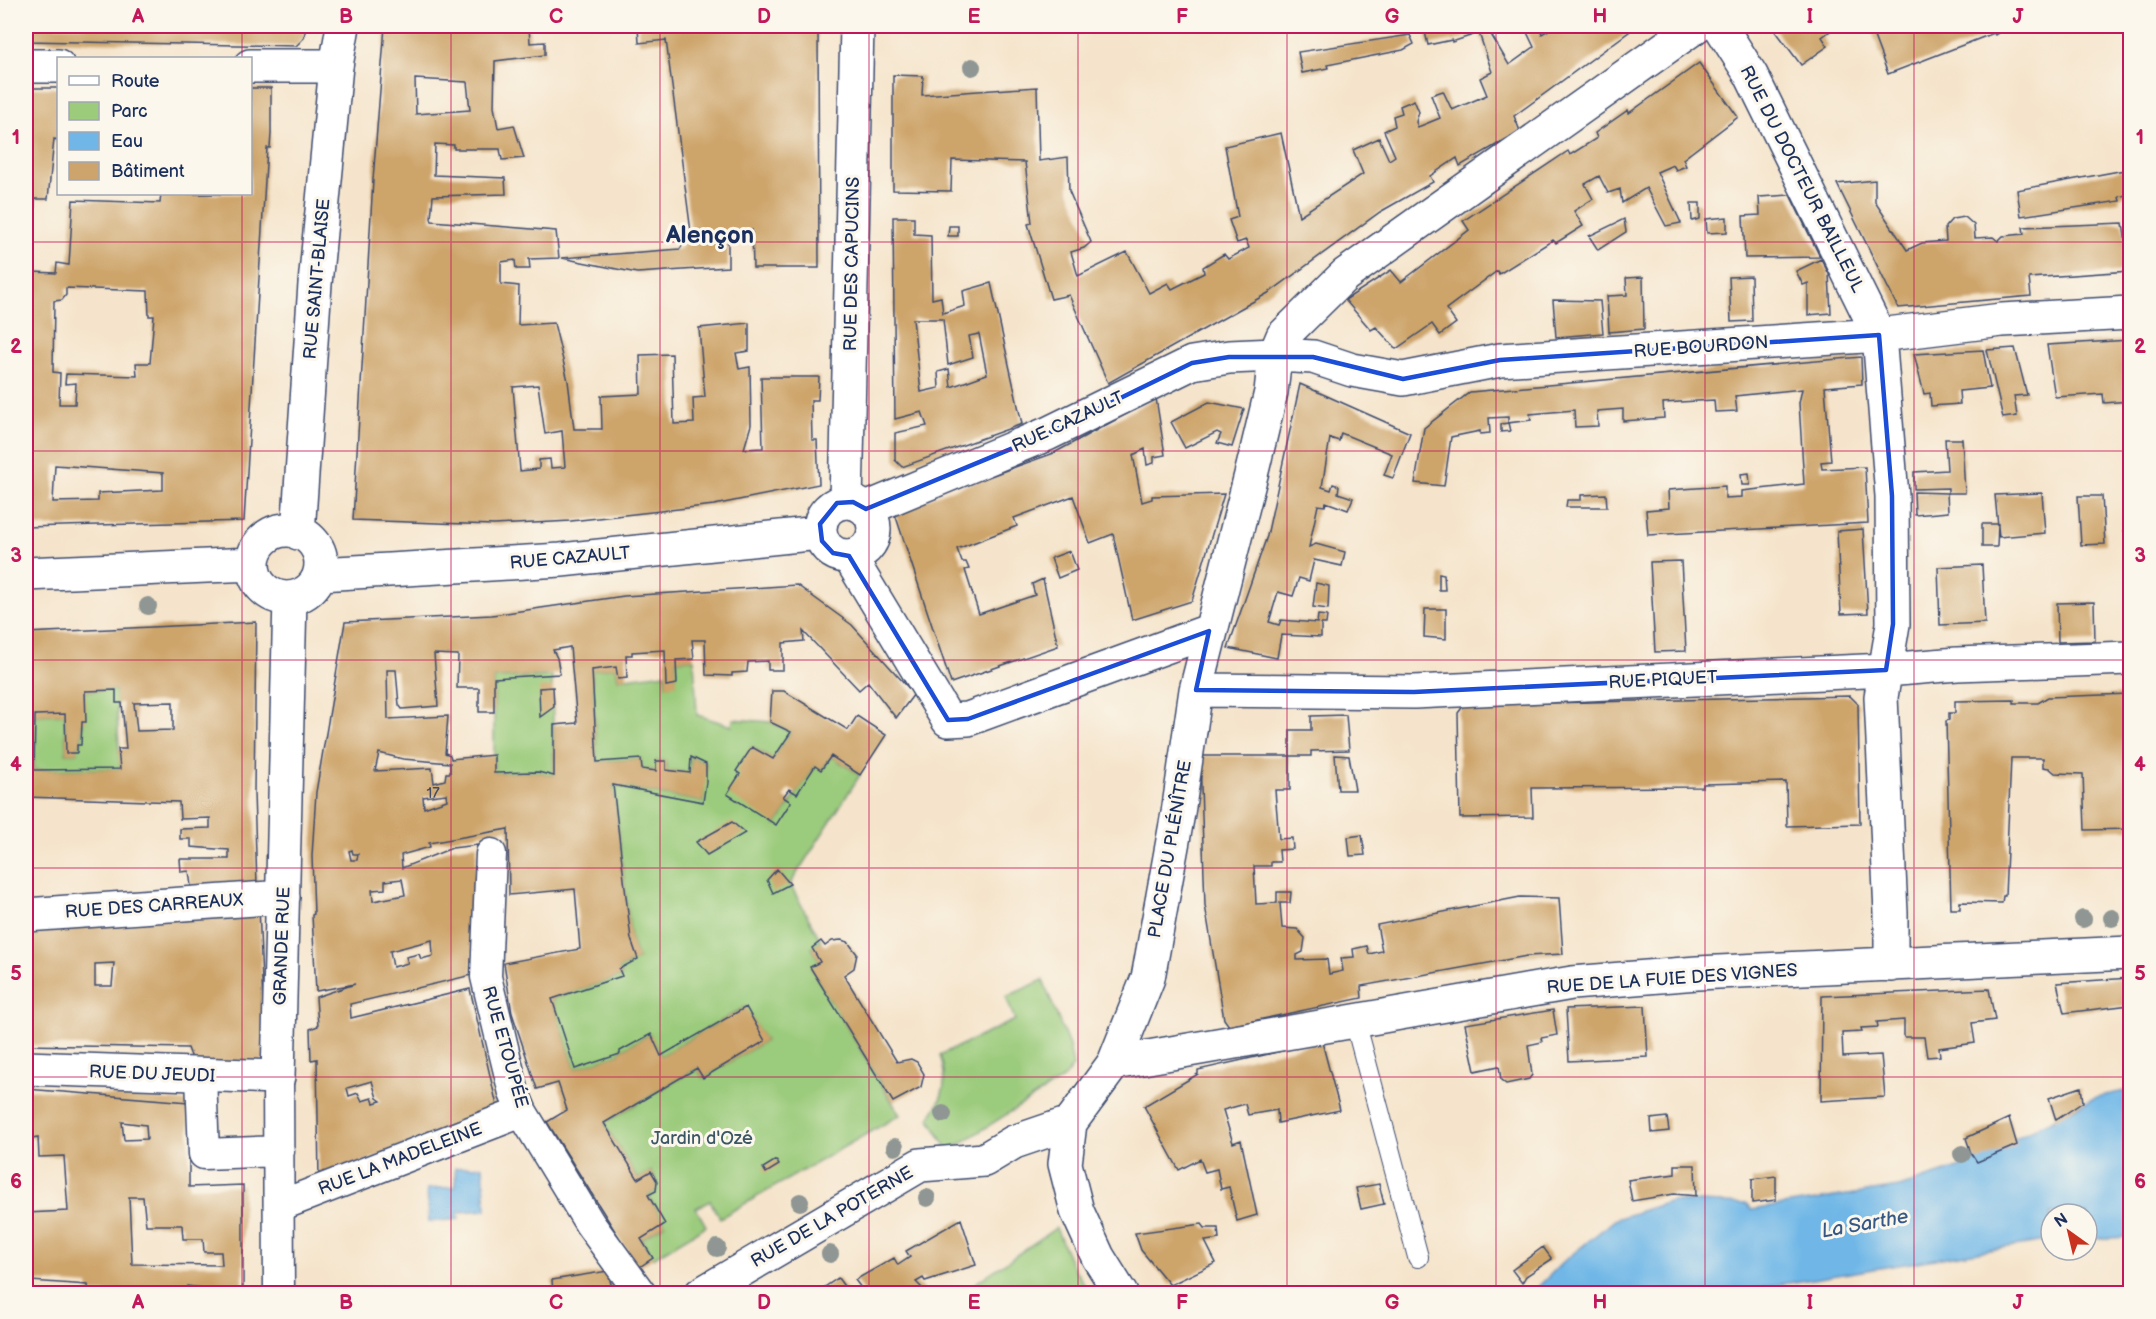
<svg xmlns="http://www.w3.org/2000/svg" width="2156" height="1319" font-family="'Balsamiq Sans',sans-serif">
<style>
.green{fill:#9bcb7b;stroke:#5b7d6c;stroke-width:1.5}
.water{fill:#70b7e7;stroke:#4673a2;stroke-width:1.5}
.building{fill:#cda46b;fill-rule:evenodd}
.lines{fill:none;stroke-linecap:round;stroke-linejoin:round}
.service-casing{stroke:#3c4a6e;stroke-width:22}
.pedestrian-casing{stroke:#3c4a6e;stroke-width:33}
.minor-casing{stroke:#3c4a6e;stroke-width:36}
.tertiary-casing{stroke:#3c4a6e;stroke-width:36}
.service{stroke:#fff;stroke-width:20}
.pedestrian{stroke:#fff;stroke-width:30}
.minor{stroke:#fff;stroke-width:33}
.tertiary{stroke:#fff;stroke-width:33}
.tree{fill:#8f9693}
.marked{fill:none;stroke:#1d4ed8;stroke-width:4.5;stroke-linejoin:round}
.grid{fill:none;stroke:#c2185b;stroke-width:1.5;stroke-opacity:0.55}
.labels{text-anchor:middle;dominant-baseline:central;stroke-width:6;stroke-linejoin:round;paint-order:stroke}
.number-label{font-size:15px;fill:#484c61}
.street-label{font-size:18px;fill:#1b2f5e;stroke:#fbf7ec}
.park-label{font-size:18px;fill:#3b5665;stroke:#fbf7ec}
.water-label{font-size:20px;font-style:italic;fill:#355887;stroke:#fbf7ec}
.district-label{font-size:24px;font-weight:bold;fill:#1b2f5e;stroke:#fbf7ec}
.neatline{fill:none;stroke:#c2185b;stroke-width:2}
.grid-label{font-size:20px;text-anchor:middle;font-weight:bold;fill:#c2185b}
</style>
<rect width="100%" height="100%" fill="#fbf7ec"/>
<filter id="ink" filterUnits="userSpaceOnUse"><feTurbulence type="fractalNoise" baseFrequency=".0167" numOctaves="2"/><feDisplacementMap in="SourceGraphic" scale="12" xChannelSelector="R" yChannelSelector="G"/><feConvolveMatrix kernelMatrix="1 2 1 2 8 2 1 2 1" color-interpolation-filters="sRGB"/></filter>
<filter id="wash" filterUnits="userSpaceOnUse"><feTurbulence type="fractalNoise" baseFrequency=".008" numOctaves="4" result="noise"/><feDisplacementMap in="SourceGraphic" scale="24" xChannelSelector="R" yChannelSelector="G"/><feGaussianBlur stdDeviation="1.35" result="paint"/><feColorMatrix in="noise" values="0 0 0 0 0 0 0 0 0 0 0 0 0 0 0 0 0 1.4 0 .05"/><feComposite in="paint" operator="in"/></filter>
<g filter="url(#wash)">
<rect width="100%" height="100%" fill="#f5e4cb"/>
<path class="green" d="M694,659L697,715L732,726L733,719L770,722L791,732L773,759L752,747L740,774L776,825L815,766L822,770L831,756L860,775L790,884L821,941L812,948L820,962L811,968L900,1115L720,1218L710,1201L696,1208L706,1226L653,1258L641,1239L665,1224L648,1195L656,1191L657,1181L651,1171L638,1179L604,1123L697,1068L703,1078L765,1041L745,1007L661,1056L650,1034L620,1051V1054L575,1069L552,999L622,976L619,969L638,959L631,939L613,785L703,802L706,764L691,757L690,773L666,770V761H656V771L642,769L641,759L597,762L592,670L616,667L618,679L665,673L666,685L676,684V660Z
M552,676L554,776L538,772L494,773V678Z
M116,690L120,769L34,770L35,715L65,714L66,753H77V745H81L85,691Z
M1043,980L1069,1046L1073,1066L1064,1078L949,1151L929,1118C945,1098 948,1079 940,1055L1015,1020L1006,997Z
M1056,1228L1070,1261L1089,1293H961Z"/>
<path class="water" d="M2130,1090V1237L2087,1239V1214H2051V1240L1728,1293L1531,1294L1564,1261L1616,1219L1672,1201L1747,1204L1751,1210L1899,1187L1958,1168L2096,1097Z
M483,1166L486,1210L458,1212L459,1219L429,1222L427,1189L456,1187L455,1168Z"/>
<g id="blocks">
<path class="building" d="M26,26H306L304,38L296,46L26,41Z
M385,26H529L530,43L545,42V55L495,61L494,107L498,128L514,125L524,158L502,160L500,149H454V145L435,144L434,175L505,178L506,194L433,196L431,218L432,221L556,231L559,258L529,259L530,269H516L515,260L501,262V284L519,286L518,325L554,323L568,381L574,429H602L601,396L641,394L640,355L672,354L674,424L694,423L693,398L705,397L699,328L749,323V351L736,353L739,369L750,367L751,425L744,449L763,448L761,377H819L818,400H811L812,440H817L819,484L714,505L571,521L494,525L353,520L373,180ZM415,79L467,82L470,110L416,114ZM538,385L545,434L562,431L565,467L551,468L550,459L539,460V469L520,471L513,387Z
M638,26H818L819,268H753L752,230L728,231V267L637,273L562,258L680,249L691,232L666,40L639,43Z
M1468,26H1486L1509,65L1534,47L1524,26H1539L1542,34L1555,26H1637L1514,116L1520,131L1460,166L1457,158L1430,176L1433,182L1380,212L1270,292L1108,383L1069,295L1051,299L1028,224L1032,223L1025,162L952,160L951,191L893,190V75L923,76L922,95L1037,87L1039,161L1068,157L1069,191L1091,242L1084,248L1071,252L1078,276L1127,252L1149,293L1168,283L1172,289L1204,273L1203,267L1224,254L1228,259L1249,248L1246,240L1237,243L1229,220L1238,217L1225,146L1281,133L1299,216L1363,174L1353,150L1379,138L1389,160L1395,156L1384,131L1395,126L1393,116L1402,113L1400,106L1414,100L1419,112L1416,122L1418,127L1440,118L1431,95L1443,91L1452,110L1487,95L1480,78L1492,72L1479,33L1452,42V40L1428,45L1425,32Z
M1772,26H1837L1822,37L1828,46L1801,65Z
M1870,26H2007V27L1995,35L1994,33L1888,74Z
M1410,35L1414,44L1403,50L1327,65L1328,68L1302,73L1298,52Z
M1699,63L1738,117L1683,159L1686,166L1676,170L1673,165L1657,172L1681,223L1666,226L1646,188L1622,203L1620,189L1608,193L1599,176L1585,184L1593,199L1574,211L1583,226L1556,243L1553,240L1499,274L1497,271L1446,309L1456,323L1440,335L1432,324L1396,349L1376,327L1371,330L1345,300L1391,270L1401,282L1469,230L1463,221L1568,151L1570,155L1597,138L1595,133L1628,110L1629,113Z
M26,88H58V140L54,139L48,199H35L32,272L56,273L57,263L69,265L73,200L160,203L161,194H250V88H271V134L270,148H267L244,521L26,527ZM66,288L148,291L149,316H154L150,363H136L137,376L66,374L65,384L76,383L75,404H59L60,373L53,372L54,301L62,300L66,295ZM55,465L163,473V490L98,493V501L53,502Z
M2130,169V194L2119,197L2120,201L2021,216L2017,190Z
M1875,180V202L1907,250L1922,243L1946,241L1945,227L1952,219L1965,217L1974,225L1975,238L1993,237L1998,241L2003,236L2024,234L2023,227L2123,223L2130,271L2029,278L2031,296L1898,308L1837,184Z
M1790,195L1820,257L1745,258L1743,216L1760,215L1759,197Z
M1691,203H1700V219L1692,221Z
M893,217H914V234L931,235L932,299L941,297L943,313L965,306L963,291L991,283L1022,424L902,467L895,460V433L927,426L922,412L895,419ZM913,319H943L948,365L973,357L969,336L979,334L987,374L951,387L949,369L938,372L939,388L921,392Z
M1727,217V232L1707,233L1706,219Z
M1624,219L1626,232L1598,250L1589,236Z
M949,226H958V236H948Z
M1821,259L1829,274L1831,313L1808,315V283L1803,285L1796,271Z
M1751,276L1752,321L1731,322L1729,277Z
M1643,277L1644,329L1609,332L1607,296L1627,295L1626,278Z
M1553,300L1600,301L1603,333L1556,337Z
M2130,340V401L2104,403L2103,394L2055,397L2047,345Z
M2015,348L2027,395L2014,396L2017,416L2003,418L1987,350Z
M1983,350L1990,388L1959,391L1960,404L1931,406L1930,393L1924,394L1914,354Z
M1861,357L1862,384L1825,387L1831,461L1821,462L1822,469L1865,467L1868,523L1648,535L1646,510L1669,508L1668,490L1725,486V498L1742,497V491L1804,484L1799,403L1802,389L1735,396L1737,411L1715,412L1714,400L1663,403L1664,418L1623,421V409L1597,411L1598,426L1575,427L1574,410L1530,414L1531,420L1508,423L1510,431L1501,432V424L1508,423V417L1489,418L1490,433L1480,434V431L1451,437L1444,486L1415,483L1424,428L1470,392Z
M1300,384L1410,433L1393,478L1384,475L1392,454L1341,433L1339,441L1330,438L1322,487L1331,490L1333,484L1339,486L1338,493L1353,498L1348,510L1326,502L1325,506L1318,505L1309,547L1316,544L1345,552L1342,566L1314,560L1309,581L1299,578L1293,596L1278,592L1269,622L1279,625L1281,620L1317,623L1318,615L1327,616L1326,624H1321V637L1281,635L1277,658L1228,648L1267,536Z
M1156,398L1165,455L1154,457V463L1147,465L1145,449L1133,455L1142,502L1152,499V496L1224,494L1192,601L1132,620L1113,534L1090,543L1073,496L1014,518L1017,526L957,549L962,562H966L969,569L965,570L979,614L1035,595L1032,584L1043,579L1058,646L951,683L894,511L1054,453Z
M1209,402L1244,409L1232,447L1217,443L1221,434L1217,432L1185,448L1171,422Z
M1945,439H1962L1965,493H1948V488L1914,489V472L1947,470Z
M1749,473L1750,485H1742L1741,474Z
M1914,492L1947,493L1948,512L1915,515Z
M2042,493L2045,533L1999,537L1995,495Z
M1606,494L1607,507H1566L1567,500H1581V495Z
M2078,496H2102L2105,544L2081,545Z
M2130,514V531H2124L2123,515Z
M1982,524H1998L1997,547H1982Z
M1863,529L1868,613L1841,614L1837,531Z
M1070,551L1077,570L1058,578L1051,558Z
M1681,561L1686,651L1655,652L1650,562Z
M1982,565L1985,623L1940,625L1938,567Z
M1439,573L1444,574L1445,590H1439Z
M1316,583L1329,586L1328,609L1313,607Z
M797,585L852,625L914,694L896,718L868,682L859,690L803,631L804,641L783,643V670H768V661L748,662L747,672L732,673V676L706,675L705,640H692L694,659L676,660L677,684L666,686L665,650L632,652V655H626L627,678L618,679L616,667L592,670L597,762L641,759L642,769L656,771V761H666V770L690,773L691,757L706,764V782L703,802L613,785L631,939L638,959L619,969L622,976L552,999L575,1069L620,1054V1051L651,1034L661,1056L746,1007L765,1041L703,1078L697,1068L604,1123L638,1179L651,1171L657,1181L656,1191L648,1195L665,1224L641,1239L653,1258L638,1268L547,1122L567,1110L558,1083L537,1089L512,1013L504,963L580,949L575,889L509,895L508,829L429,843L430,847L401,855L402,868L452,848L477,845L472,975L350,1004L351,1018L470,989L498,1110L319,1179L317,1059L311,1060L310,1029L318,1026L316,997L355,984L316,991L312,915L314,914L312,856L316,792L345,622L492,615L624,596ZM570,647L577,723L554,725V776L538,772L494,773V755L451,759L450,755L445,753L448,716L388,719L387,670H396L399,705L402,709L438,706L434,654L458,655L457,688H479V712H494V678L560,674L557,658L553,650ZM379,753L403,759L450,763V773H446L445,780L434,783L432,768L375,771ZM446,794L447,800L424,808L423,797ZM352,850L353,854H358L357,860H351L349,851ZM402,879L405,895L373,901L372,890L385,889V881ZM432,940L433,956L421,959L419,954L406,957L408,963L393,967L390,951ZM372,1081L377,1098L381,1101L374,1103L372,1098L362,1101L358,1093L349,1096L347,1088Z
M2094,602L2095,641L2058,642L2057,603Z
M1425,609H1446V639L1424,637Z
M256,622L254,793L257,885L192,894L189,871L181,872L180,859H229V850L191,847V839H180V829L210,828V818L180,819L179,802L26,797V633ZM116,690V703H122L126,749H118L120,769L34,770L35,715L65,714L66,753H77V745H81L82,722H86L85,691ZM173,702V730L137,731L134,703Z
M553,687L554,707L540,717L539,688Z
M772,691H784L848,730L857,716L886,735L860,775L831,756L821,770L815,766L797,794L789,789L783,797L791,802L776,825L727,794L740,774L736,771L752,747L773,759L791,732L770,722Z
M2130,694V829L2085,830L2083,774L2055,773L2049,768L2043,767V758H2011L2005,896H2003L2002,903L1960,902V909H1951L1946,721L1949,720V713H1955V701L2014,700V703H2038L2048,697Z
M1850,696L1858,704L1860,824L1787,826L1786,782L1703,784V787L1532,788L1533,817L1460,818L1458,713L1464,705Z
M1346,715L1349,750L1311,751V756H1290V730H1311V716Z
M1335,755L1349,756L1355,790H1338Z
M1200,756H1290V790H1275L1279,839L1292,838L1293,849L1279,850L1280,862H1271V866H1254L1256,904L1277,903V892H1291L1290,903H1280L1282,928L1297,929L1305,938L1303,952L1297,955V960L1327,959L1329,974L1343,971L1341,958L1354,957L1353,949L1367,946L1369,954L1382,951L1377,925L1520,897L1559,898L1563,954L1527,956L1361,986L1362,998L1229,1026L1224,1019L1205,905Z
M732,822L745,833L707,855L696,842Z
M1362,835L1365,855L1350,856L1348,837Z
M777,869L790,884L773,893L767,880Z
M26,873L30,905L26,906Z
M259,906L265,1057L262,1061L196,1069L188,1048L26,1045V925ZM114,963L112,986H95V964Z
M841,940L848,942L857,954L854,968L844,975L897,1062L911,1059L917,1062L924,1074L921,1087L893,1102L810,967L820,962L812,948L821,941L825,946L832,941Z
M2130,978V1005L2064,1013L2057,983Z
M1989,989L1995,1020L1972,1023L1975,1043L1939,1048L1940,1056L1927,1057L1924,1037H1904V1020L1877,1022L1878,1027L1861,1028L1862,1032L1842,1033L1843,1057L1881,1055L1885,1097L1821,1101L1822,996Z
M1645,1006L1648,1057L1569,1061L1566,1009Z
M1553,1010L1557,1035L1541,1038L1542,1042L1528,1045L1532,1075L1529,1079L1506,1084L1501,1080L1499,1066L1475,1071L1465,1024Z
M1322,1042L1340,1110L1278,1123L1277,1110L1248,1115L1245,1104L1223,1110L1233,1143L1241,1140L1257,1215L1237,1221L1229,1187L1221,1189L1217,1169L1205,1172L1200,1159L1179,1170L1144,1106L1198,1074V1070Z
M2081,1087L2083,1102L2056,1120L2049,1098Z
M26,1089L189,1102V1187L243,1185V1293H204L203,1288L187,1286L188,1293H89L88,1285L31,1281V1293H26V1213L68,1211L64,1156L39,1157L38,1137L26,1139ZM122,1122L146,1125L147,1139L124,1140ZM129,1197H143L146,1225H182L183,1239H203L204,1252H221L222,1265L132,1264Z
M1667,1117L1669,1131L1652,1133L1651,1119Z
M2009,1118L2017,1145L1977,1162L1971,1153L1966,1138Z
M776,1160L779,1165L766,1173L763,1168Z
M1675,1165H1695L1696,1196L1674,1194L1632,1201L1628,1180L1675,1174Z
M1776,1176V1200L1752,1203V1179Z
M1379,1184L1384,1204L1361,1209L1356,1188Z
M961,1219L976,1265L925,1281L923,1278L916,1282L927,1293H865L855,1280L894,1258L898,1265L910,1257L906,1251Z
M1202,1224L1205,1228H1218L1219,1239L1205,1241L1216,1263L1170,1285L1141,1250L1135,1233Z
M1543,1247L1552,1259L1526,1276L1522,1283L1512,1270Z
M608,1271L613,1293H553L552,1280Z
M838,1278L849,1293H816Z"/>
</g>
</g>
<g filter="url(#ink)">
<use href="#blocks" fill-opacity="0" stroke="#3c4a6e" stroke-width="1.5"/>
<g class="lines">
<defs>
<path id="service" d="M1355,1021L1418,1257"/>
<path id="pedestrian" d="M491,854L486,977L514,1093L522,1112L590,1224L641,1294
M201,1076L204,1154L279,1151
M278,1077L279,1294
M279,1206L522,1112"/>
<path id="minor" d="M1720,26L1751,75L1879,335L1892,496L1893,624L1881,697L1891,913V965
M26,66H58
M250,66H336
M846,502L857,26
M849,556L948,720L968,719L1209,631
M1196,690L1414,692L1886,670L1957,664L2130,658
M26,915L283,897
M1114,1063L1572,983L1697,973L2130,953
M26,1068L278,1077L290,598
M701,1294L920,1165L984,1160L1014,1142L1070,1123
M1121,1294L1098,1257L1077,1211L1065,1164L1070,1123L1114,1063L1148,978L1178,813L1196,690L1253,467L1271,392L1275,355L1313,357L1352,370L1403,379L1500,360L1879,335L2002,320L2130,313"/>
<path id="tertiary" d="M820 529a27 27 0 1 1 54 0a27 27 0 1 1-54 0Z
M866,509L1047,434L1192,363L1229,357L1275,355L1283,336L1345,275L1696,26
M253 564a34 34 0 1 1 68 0a34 34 0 1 1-68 0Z
M298,533L315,284L336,66L343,26
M26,574L252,564
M320,574L561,560L819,533"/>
</defs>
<use href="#service" class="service-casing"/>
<use href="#pedestrian" class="pedestrian-casing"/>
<use href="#minor" class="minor-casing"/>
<use href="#tertiary" class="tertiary-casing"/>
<use href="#service" class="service"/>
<use href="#pedestrian" class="pedestrian"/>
<use href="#minor" class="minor"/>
<use href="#tertiary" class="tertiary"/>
</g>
<g class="tree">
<circle cx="972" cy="67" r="9"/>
<circle cx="148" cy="606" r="9"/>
<circle cx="2112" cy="918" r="9"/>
<circle cx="2083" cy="919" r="9"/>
<circle cx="943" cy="1114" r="9"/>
<circle cx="895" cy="1147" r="9"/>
<circle cx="1962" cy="1154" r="9"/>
<circle cx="927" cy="1198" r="9"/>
<circle cx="800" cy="1202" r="9"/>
<circle cx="717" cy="1248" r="9"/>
<circle cx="830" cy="1254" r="9"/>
</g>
</g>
<path class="marked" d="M1879,335L1892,496L1893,624L1886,670L1414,692L1196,690L1209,631L968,719L948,720L849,556L833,553L822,541L820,524L837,503L853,502L866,509L1047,434L1192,363L1229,357H1313L1403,379L1500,360Z"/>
<path class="grid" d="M242,26V58M451,26V1294M660,26V1294M869,26V1294M1078,26V1294M1287,26V1294M1496,26V1294M1705,26V1294M1914,26V1294M242,194V1294M26,242H2130M26,451H2130M26,660H2130M26,868H2130M26,1077H2130"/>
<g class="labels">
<g class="number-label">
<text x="433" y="793">17</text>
</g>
<g class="street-label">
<text transform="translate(1802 179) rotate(63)">RUE DU DOCTEUR BAILLEUL</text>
<text transform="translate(852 264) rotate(-89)">RUE DES CAPUCINS</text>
<text transform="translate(317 279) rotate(-85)">RUE SAINT-BLAISE</text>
<text transform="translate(1701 347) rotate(-4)">RUE BOURDON</text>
<text transform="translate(1068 422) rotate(-25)">RUE CAZAULT</text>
<text transform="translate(570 558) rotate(-5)">RUE CAZAULT</text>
<text transform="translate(1663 680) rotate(-3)">RUE PIQUET</text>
<text transform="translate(1170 849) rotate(-80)">PLACE DU PLÉNÎTRE</text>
<text transform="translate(154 906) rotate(-4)">RUE DES CARREAUX</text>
<text transform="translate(282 946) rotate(-88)">GRANDE RUE</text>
<text transform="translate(1672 979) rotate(-4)">RUE DE LA FUIE DES VIGNES</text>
<text transform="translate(505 1047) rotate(74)">RUE ETOUPÉE</text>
<text transform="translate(152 1074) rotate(2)">RUE DU JEUDI</text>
<text transform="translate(400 1159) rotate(-21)">RUE LA MADELEINE</text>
<text transform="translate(832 1217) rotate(-30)">RUE DE LA POTERNE</text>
</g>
<g class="park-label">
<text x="702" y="1138">Jardin d'Ozé</text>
</g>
<g class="water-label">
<text transform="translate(1865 1224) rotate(-10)">La Sarthe</text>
</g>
<g class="district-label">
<text x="710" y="235">Alençon</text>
</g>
</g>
<rect width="2156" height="1319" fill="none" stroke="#fbf7ec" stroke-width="66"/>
<rect x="57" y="57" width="195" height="138" fill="#fbf7ec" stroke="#a1a7b3" stroke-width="1.5"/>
<rect x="69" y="76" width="30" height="9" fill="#ffffff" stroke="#a1a7b3" stroke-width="1.5"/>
<text x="111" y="87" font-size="18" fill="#1b2f5e">Route</text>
<rect x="69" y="102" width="30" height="18" fill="#9bcb7b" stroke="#a1a7b3" stroke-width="1.5"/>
<text x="111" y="117" font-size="18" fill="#1b2f5e">Parc</text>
<rect x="69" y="132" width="30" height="18" fill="#70b7e7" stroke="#a1a7b3" stroke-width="1.5"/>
<text x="111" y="147" font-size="18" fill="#1b2f5e">Eau</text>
<rect x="69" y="162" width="30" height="18" fill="#cda46b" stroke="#a1a7b3" stroke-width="1.5"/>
<text x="111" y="177" font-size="18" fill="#1b2f5e">Bâtiment</text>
<g transform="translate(2069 1232) rotate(326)"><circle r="28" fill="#fbf7ec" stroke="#a1a7b3" stroke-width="1.5"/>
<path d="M0-4.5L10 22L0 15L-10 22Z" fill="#c8321e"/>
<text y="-9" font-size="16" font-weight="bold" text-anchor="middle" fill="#1b2f5e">N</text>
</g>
<rect x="33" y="33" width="2090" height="1253" class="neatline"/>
<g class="grid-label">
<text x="138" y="23">A</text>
<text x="346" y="23">B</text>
<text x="556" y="23">C</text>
<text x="764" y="23">D</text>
<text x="974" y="23">E</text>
<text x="1182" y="23">F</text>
<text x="1392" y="23">G</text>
<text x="1600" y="23">H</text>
<text x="1810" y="23">I</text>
<text x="2018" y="23">J</text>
<text x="16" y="144">1</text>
<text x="2140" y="144">1</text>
<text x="16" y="353">2</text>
<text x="2140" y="353">2</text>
<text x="16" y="562">3</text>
<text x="2140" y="562">3</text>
<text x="16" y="771">4</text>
<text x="2140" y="771">4</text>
<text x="16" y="980">5</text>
<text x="2140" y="980">5</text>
<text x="16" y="1188">6</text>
<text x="2140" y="1188">6</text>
<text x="138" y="1309">A</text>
<text x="346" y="1309">B</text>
<text x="556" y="1309">C</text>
<text x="764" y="1309">D</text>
<text x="974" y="1309">E</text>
<text x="1182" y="1309">F</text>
<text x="1392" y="1309">G</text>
<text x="1600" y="1309">H</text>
<text x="1810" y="1309">I</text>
<text x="2018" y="1309">J</text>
</g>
</svg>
